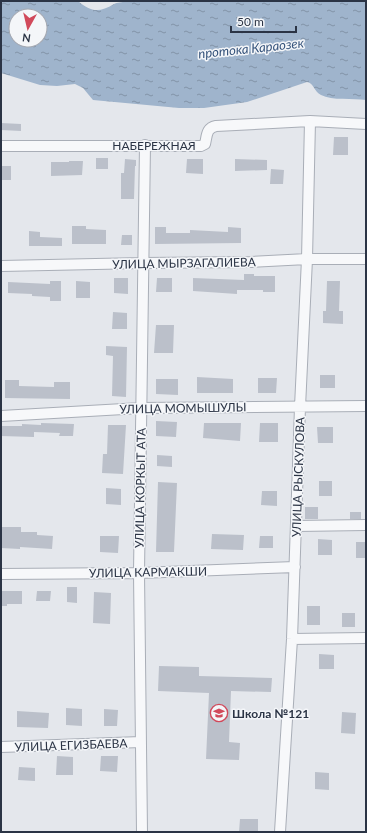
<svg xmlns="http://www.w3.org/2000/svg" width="367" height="833" font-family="Lato,sans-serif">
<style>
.water{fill:url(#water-ripples);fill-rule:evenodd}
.building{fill:#bbc0ca}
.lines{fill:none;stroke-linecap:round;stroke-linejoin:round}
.street-casing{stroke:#a9aeb7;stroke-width:12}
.street{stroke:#f7f8fa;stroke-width:10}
.labels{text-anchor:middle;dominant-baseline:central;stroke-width:3;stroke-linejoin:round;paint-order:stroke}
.street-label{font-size:12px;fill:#2b3445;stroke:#f4f6f9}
.poi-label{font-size:12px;font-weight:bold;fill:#2b3445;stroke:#f4f6f9;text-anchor:start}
.water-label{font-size:13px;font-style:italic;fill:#34527a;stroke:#f4f6f9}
</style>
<defs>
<pattern id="water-ripples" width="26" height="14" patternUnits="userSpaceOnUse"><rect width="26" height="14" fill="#9fb4cc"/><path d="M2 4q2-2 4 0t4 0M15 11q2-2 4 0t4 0" fill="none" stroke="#8293a7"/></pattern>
</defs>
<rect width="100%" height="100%" fill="#e4e7ec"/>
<path class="water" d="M1,1H78C91,12 99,13 114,4C117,2 122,3 126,1H366V100C353,98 332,101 321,95C314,92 314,83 307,82L247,102L204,108H179L93,100L83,88L75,84L57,86L40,85L1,73ZM16,16H40V40H16Z"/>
<path class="building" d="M1,123L21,124V131L1,130Z
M334,137H348V155H333Z
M96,158H108V169H96Z
M125,159L136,160V166H135L134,199H121V173H124Z
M187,159H203V174L186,173Z
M235,159L267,160V170L235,171Z
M69,161H83L82,175L51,176V162H69Z
M1,166H11V180H1Z
M271,169L284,170L283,184H270Z
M72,226H86V229L106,230V244H72Z
M155,227H166V233H190V230L228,232V227L241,228V243L155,244Z
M29,231L40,232V237L62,238V246H29Z
M122,235H132V245H121Z
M244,274H254V276H275V292H263V290H237V294L193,291V278L244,280Z
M114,278H128V294L114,293Z
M157,278H172V292H156Z
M50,281H61V301H50V297L32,296V294L8,293V282L50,284Z
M76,281L90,282V298H76Z
M327,281H340L339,311H343V324L323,323V311H326Z
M113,312L127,313V329H112Z
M156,325H174L173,353H154Z
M106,346L127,347L126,397L112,396L113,356L106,355Z
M320,375H335V388H320Z
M197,377L233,379V393H197Z
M258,378H277L276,393H258Z
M156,379H178V395L156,394Z
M5,380H19V386L54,387V382H70V399L5,398Z
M156,421L177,422L176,437L156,436Z
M41,423L74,424L73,436H59L60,433L34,432V437L1,436V426H22V424L41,425Z
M204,423H241L240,441L203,438Z
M260,423H278V442H259Z
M108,425H126L123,474L102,473L103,454H107Z
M317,427H333V443H318Z
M157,455L172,456V467L157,466Z
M319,481H332V496H319Z
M158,482L177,483L174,552H156Z
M106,488L121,489V505L106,504Z
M262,491H277V506L261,505Z
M305,507H318V519H305Z
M350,512H361V519H350Z
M1,527H21V532H37V535L53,536L52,549L20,547V549L1,548Z
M212,534L244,535L243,550L211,549Z
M100,536H119L118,553L100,552Z
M260,536H273V548H259Z
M318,539L332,540V555H318Z
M356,542H366V558H356Z
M67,587H77V603L67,602Z
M1,591H22V604H7V606H1Z
M37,591H51L50,601H36Z
M94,592L111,593L110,624L93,623Z
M307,606H320V625H307Z
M342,613H355V627H342Z
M319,654L334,655V669H319Z
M159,666L199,667V676L272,678L271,692L231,691L229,742L240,743L239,760L206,759L209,693L158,691Z
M66,708L82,709V726L66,725Z
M104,709L118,710L117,726H104Z
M17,711L49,713L48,728L17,727Z
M342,712L356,713L355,734L341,733Z
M57,756L73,757V775H56Z
M101,756H118L117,772L100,771Z
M19,767L35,768V781L18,780Z
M315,772L329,773V790L315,789Z
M240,819H258V832H239Z"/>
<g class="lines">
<defs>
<path id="street" d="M1,146H201L205,144C207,136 206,128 216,126L310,121L366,124
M1,266L143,263L251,262L307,259H366
M1,416L141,408L366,406
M296,526L366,525
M1,574L139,573L295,567
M292,639L366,638
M1,747L141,742
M142,832L139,573L145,145
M280,832L292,639L300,407L307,259L310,121"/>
</defs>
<use href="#street" class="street-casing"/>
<use href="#street" class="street"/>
</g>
<defs>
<symbol id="school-ring" viewBox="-11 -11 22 22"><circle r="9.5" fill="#f4f6f9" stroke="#d1495b" stroke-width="1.5"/><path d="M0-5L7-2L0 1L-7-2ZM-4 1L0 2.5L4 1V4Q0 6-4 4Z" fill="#d1495b"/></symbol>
</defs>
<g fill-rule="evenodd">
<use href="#school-ring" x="209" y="703" width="20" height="20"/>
</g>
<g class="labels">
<g class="street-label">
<text x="154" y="145">НАБЕРЕЖНАЯ</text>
<text transform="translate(184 263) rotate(-1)">УЛИЦА МЫРЗАГАЛИЕВА</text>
<text transform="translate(183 408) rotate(-1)">УЛИЦА МОМЫШУЛЫ</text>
<text transform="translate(298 477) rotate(-88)">УЛИЦА РЫСКУЛОВА</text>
<text transform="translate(140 488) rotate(-89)">УЛИЦА КОРКЫТ АТА</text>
<text transform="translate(148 572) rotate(-1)">УЛИЦА КАРМАКШИ</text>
<text transform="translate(71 745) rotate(-2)">УЛИЦА ЕГИЗБАЕВА</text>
</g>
<g class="poi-label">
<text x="232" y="713">Школа №121</text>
</g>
<g class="water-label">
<text transform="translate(251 48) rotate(-6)">протока Караозек</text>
</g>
</g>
<rect width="367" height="833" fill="none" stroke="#2b3445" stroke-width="4"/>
<g transform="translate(28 28) rotate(188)"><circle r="19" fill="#f4f6f9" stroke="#a4a8b1"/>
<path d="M0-3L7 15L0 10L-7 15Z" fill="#d1495b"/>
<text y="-6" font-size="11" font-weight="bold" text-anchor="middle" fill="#2b3445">N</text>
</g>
<path d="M231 26v6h65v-6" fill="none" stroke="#2b3445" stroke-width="2"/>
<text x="237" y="26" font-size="12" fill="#2b3445" stroke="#f4f6f9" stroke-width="3" paint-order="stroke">50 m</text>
</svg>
